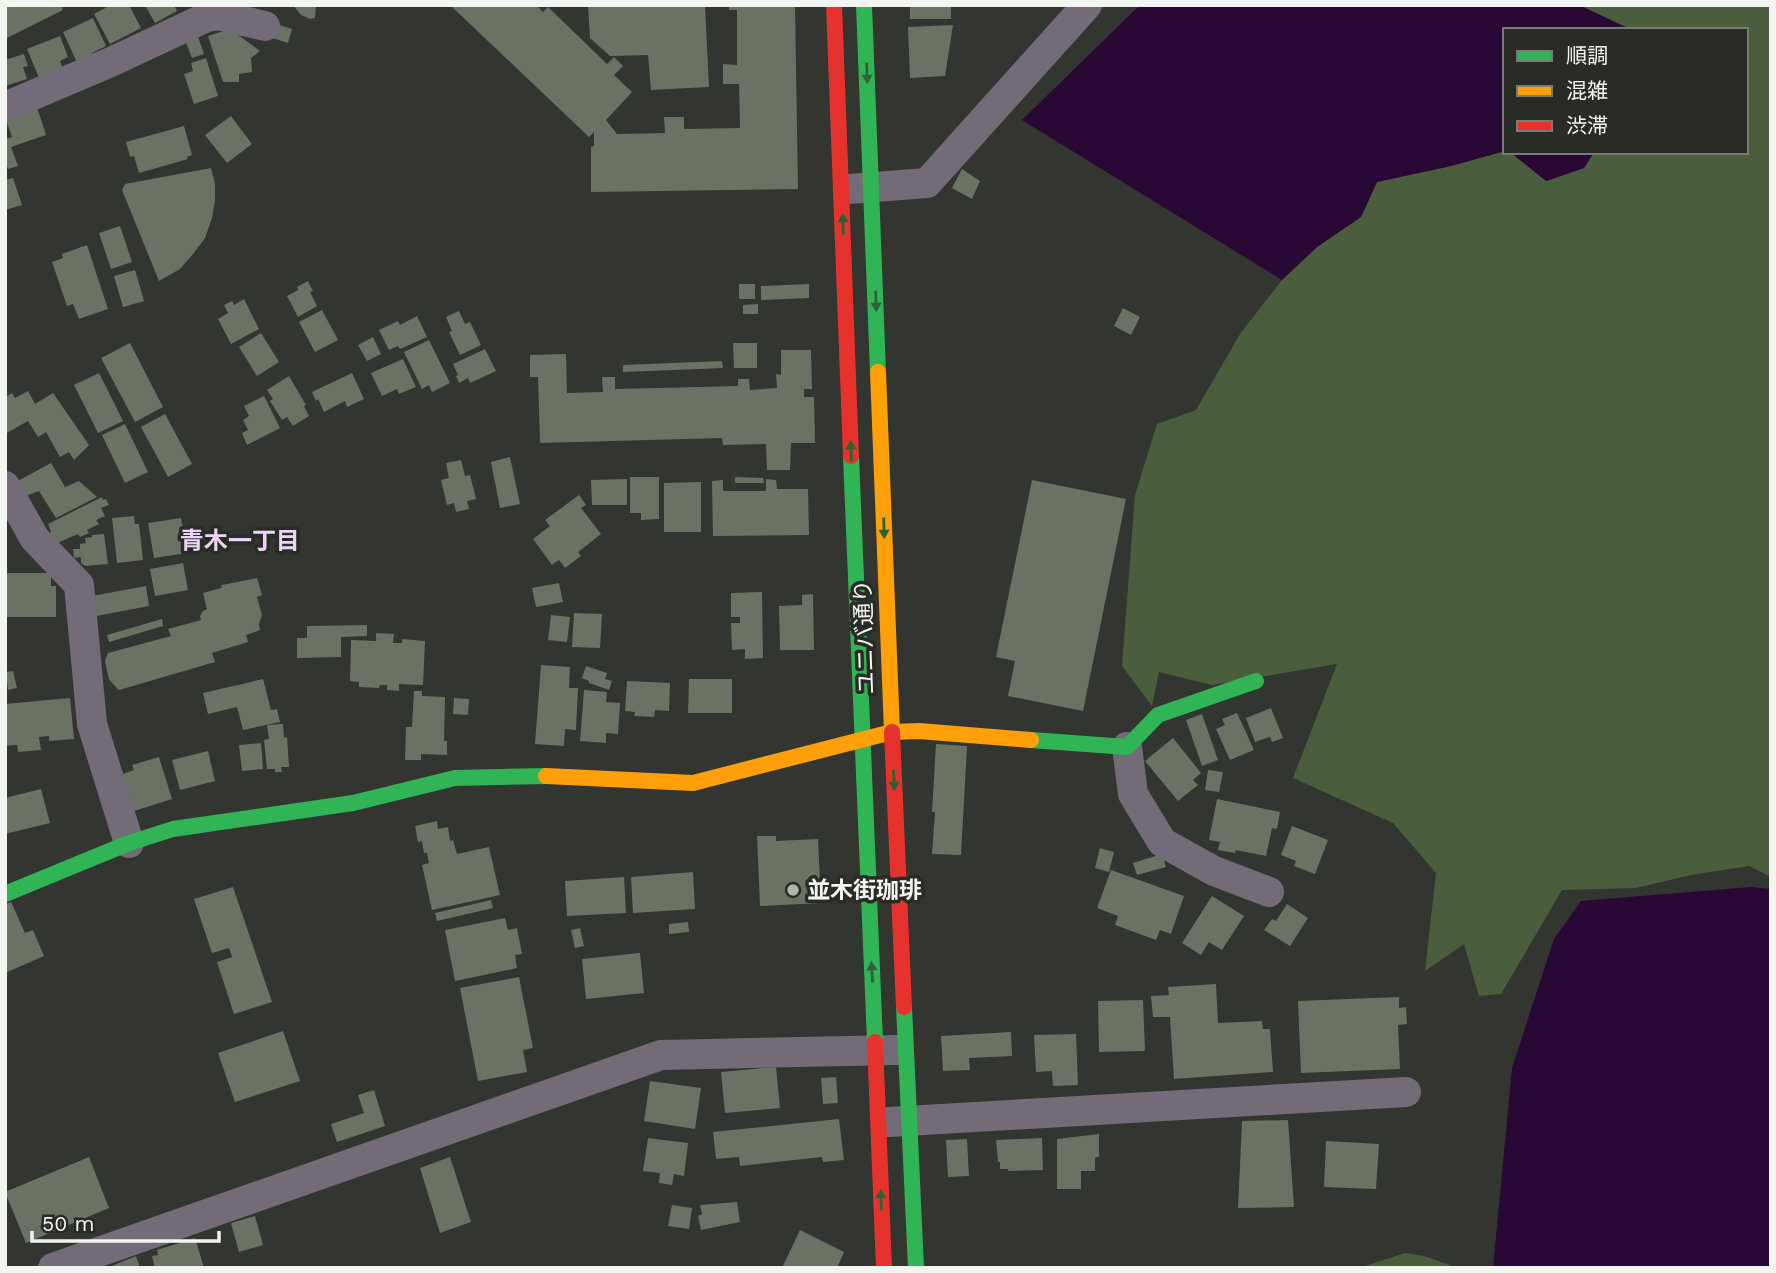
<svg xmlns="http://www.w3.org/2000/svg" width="1776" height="1273" font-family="'Work Sans','Noto Sans JP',sans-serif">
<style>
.green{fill:#4a5e3e}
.water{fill:#290835}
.building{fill:#6a7264}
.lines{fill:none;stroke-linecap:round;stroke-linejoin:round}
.street{stroke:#736b77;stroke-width:30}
.fast{stroke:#30b455;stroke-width:16}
.slow{stroke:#ff9f0a;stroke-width:16}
.jam{stroke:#e5322d;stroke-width:16}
.oneway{fill:#2b6238}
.poi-dot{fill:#afb2ad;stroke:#282c25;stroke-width:2.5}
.labels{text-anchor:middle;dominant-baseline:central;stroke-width:7;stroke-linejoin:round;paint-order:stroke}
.street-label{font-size:23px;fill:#f2f5f0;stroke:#282c25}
.poi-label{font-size:23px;font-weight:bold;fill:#f2f5f0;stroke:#282c25;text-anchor:start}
.neighbourhood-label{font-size:24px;font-weight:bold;fill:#edd3fa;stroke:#282c25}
</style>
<rect width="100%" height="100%" fill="#323530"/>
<path class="green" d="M1579,5H1771V877L1749,866L1691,875L1636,888L1562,890L1501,994L1479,996L1464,944L1425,971L1436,873L1393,823L1293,778L1337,664L1212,685L1159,672L1152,706L1122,666L1135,495L1157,424L1196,410L1240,334L1282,280L1317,247L1361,217L1377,182L1451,166L1505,151L1510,152L1547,181L1584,168L1594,152H1746V30H1632Z
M1405,1253L1424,1256L1450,1265L1454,1268H1359Z"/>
<path class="water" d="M1140,5H1579L1632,30H1505V151L1451,166L1377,182L1361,217L1317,247L1282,280L1022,120Z
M1510,152H1594L1584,168L1546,181Z
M1751,887L1771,889V1268H1493L1512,1068L1554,939L1581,901Z"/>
<path class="building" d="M5,5H61L63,10L5,39Z
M111,5H129L141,28L110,44L94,14Z
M145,5H174L177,11L155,23Z
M293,5H316L315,18L310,19L301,15Z
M450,5H536L543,12L548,7L607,64L614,57L623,66L614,75L632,92L606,120L617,134L665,133L664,117H684V129L740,128L739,84H723V64L737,65V10H729V5H795L798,189L591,192V147L594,146V132L589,137Z
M588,5H705L709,87L651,90L648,55L610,56L590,38Z
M910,5H951V19H910Z
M93,18L106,46L92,53L95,60L79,67L63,32Z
M273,23L292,29L288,43L269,37Z
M953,25L945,76L910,78L908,27Z
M230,29L260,51L251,58L252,72L239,74V82H223L208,36Z
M196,31L204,54L192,58L183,35Z
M60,36L68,57L60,61L63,69L39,78L27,49Z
M24,54L28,66L23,67L27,79L5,86V60Z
M206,58L218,96L194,104L184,74L193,71L191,63Z
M36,104L46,135L11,147L18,166L8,169L5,161V139L12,137L5,117Z
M231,116L252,144L227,163L205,135Z
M184,126L192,155L187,157L188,159L139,173L134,156L130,157L126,142Z
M211,168L215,184V200L212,218L205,238L193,254L180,269L159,281L122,190L125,184Z
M962,169L980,181L972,199L952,188Z
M13,178L22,205L5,210V180Z
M120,226L132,262L111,269L99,233Z
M87,245L108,309L79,319L73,304L67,306L52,262L63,258L62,254Z
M135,270L144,301L123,307L114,276Z
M308,281L313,291L310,292L317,306L298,317L287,296L298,290L297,287Z
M739,284H755V299H739Z
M809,284V298L761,300V286Z
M244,299L259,329L231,344L218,319L228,313L224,305L232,301L234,305Z
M758,304V314H743V305Z
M1123,308L1140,317L1131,335L1114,326Z
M322,310L338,340L315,352L299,322Z
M459,311L465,324L470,322L481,345L460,355L449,332L452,331L446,317Z
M417,316L427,337L400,349L398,346L389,350L379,330L398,321L400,325Z
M261,333L279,362L257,376L239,347Z
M373,337L381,354L367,361L358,345Z
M429,340L450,383L432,392L429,385L422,389L404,352Z
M130,343L163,407L135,422L101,358Z
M733,343H757V368H734Z
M485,349L496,371L470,383L468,378L459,383L456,376L458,375L453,364Z
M781,350H811L812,389H804V397H814L815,443H791L790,470H767L766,444L723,445L722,438L540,443L538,377H530V355L566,354L567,393L603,392L602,377H615V389L738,386V379H749L750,390L777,388L776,374L781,375Z
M403,359L416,387L399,394L397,389L382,396L371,373Z
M722,361L723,368L623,372V365Z
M99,373L123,421L98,433L74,385Z
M352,373L364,399L347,407L345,401L324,412L318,399L316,401L312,392Z
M289,376L306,405L304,406L309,416L293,426L287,417L282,420L270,401L273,399L267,390Z
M28,391L35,404L53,393L89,445L74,460L69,452L60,457L46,432L38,437L28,421L5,434V397L12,393L15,398Z
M264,396L280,428L247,445L242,433L248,430L243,420L249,416L244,406Z
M165,414L192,464L168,477L141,427Z
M125,424L148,472L125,483L102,435Z
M510,457L520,504L500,508L491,462Z
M461,460L465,476L470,475L476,499L467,501L469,509L456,512L454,503L447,505L441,480L449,478L446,463Z
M51,463L65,487L79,481L97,497L56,518L39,491L23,497L16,482Z
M630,477H659V519L641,520V513H630Z
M735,477L763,478L764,483H735Z
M627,479V505H592L591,480Z
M766,479L776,480L777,489H808L809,535L713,536L712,481L723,480V491H766Z
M1032,480L1126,499L1083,711L1008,696L1015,661L996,657Z
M701,482V532H664V483Z
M579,495L586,505L581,508L601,534L578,552L581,556L565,568L559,560L552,565L533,539L550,526L545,520Z
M102,497L103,500L106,499L109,505L101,508L105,516L96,520L99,524L87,530L89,533L80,537L78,534L57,543L47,534L51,532L48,524Z
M134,516L135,524H139L143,560L117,563L112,518Z
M181,518L187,553L154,558L148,523Z
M104,534L108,564L85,566L81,563V557L74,558L73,549H80V544L86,543L85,538L92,537V535Z
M183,563L188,590L155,596L150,569Z
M5,573H51V586H56V617H5Z
M257,578L262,595L257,597L262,615L259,624L260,630L246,635L248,642L212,653L215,662L119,690L113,684L109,679L106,666L105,661L108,653L171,636L168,629L201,620L200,616L203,611L207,609L203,593L221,588L222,585Z
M559,583L563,602L536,607L532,588Z
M146,586L149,606L91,617L87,597Z
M762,592L763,658L745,659V649L732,650L731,623H740V617H731V593Z
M813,594L814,650H780L779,606L802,605V595Z
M574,613L602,614L600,648L572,647Z
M551,615L570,617L567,642L548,640Z
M162,619L163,626L109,642L107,635Z
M367,625V636L341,637V657L297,658V638H307V626Z
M376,633L394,634L393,643H402V639L425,641L423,685L399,684V691L387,690V685H380L379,688L359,687V682L350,681L351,640L376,641Z
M541,665L570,667L569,688H578L576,730L565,729L564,746L535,744Z
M586,666L607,673L605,679L612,681L609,690L589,683V681L582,678Z
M13,671L17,688L8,690L6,672Z
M263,679L271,710L277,709L280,722L243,730L237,707L208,714L203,693Z
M689,679H732V713H688Z
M627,681L670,683L669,711L655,710L654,717L634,716L635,712L625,711Z
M584,690L607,692L606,702L620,703L618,734L606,733V743L580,741Z
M414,691H422V696L445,697L444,741H447V755L421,754V760H405L406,727H412Z
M70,698L74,739L49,741V736L39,737L41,750L18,752L17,745L5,746V704Z
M454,698L469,699L468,715L453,714Z
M1271,708L1283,738L1272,742L1270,737L1255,742L1246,718Z
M1237,713L1254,750L1230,760L1216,729L1225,725L1222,719Z
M1202,714L1218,760L1202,766L1186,720Z
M283,724L284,738L287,737L289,767H281L282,772H275V769H267L264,740L269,739L267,725Z
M1173,738L1201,773L1193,780L1198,785L1178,801L1145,761Z
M261,743L263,769L242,771L239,745Z
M936,744L967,746L961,855L932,854L935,812H932Z
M208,751L215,781L180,790L172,760Z
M159,757L172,799L131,812L120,775L134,770L132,765Z
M1208,770L1223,772L1219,792L1205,790Z
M41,789L50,823L5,834V798Z
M1217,799L1280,812L1277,829L1272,828L1266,856L1236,850L1235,853L1218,850L1220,842L1209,840Z
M437,821L438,829L448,827L450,841L453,840L457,854L489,847L500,895L432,910L422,865L429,863L427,853H424L422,841L418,842L415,826Z
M1292,826L1328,840L1315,874L1294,866L1296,861L1281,855Z
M757,836H776V841L818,839L821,903L760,906Z
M1100,848L1114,852L1109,872L1095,868Z
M1162,854L1166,867L1137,875L1133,863Z
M1111,870L1184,896L1171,934L1160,930L1156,940L1115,925L1118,916L1097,908Z
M693,872L695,909L633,913L631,877Z
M624,877L626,913L567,916L565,881Z
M233,887L272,1002L234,1014L217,962L232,957L229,948L212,953L194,899Z
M1212,896L1244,916L1222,950L1209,942L1201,955L1182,943Z
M491,900L493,908L437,921L435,913Z
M11,902L25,933L33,930L44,956L5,973V904Z
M1287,904L1308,918L1290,946L1264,930L1272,919L1276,921Z
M505,918L508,930L517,928L522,954L515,955L517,968L455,981L445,930Z
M688,922L689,932L669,934V924Z
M580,928L584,946L575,948L571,930Z
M640,953L644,993L586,999L582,959Z
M519,977L533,1048L523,1050L527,1072L478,1081L460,988Z
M1216,984L1218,1023L1262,1021L1263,1029H1270L1273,1072L1174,1079L1170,1017H1153L1151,996L1169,995L1168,987Z
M1399,997V1008L1406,1007L1407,1024L1398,1025L1400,1069L1301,1073L1298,1001Z
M1143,1000L1145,1051L1099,1052L1098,1001Z
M283,1031L300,1081L235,1102L218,1053Z
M1011,1032L1012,1056L969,1058L970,1070L943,1071L941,1036Z
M1076,1034L1078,1085L1053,1086L1052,1071L1036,1072L1034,1035Z
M776,1067L780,1108L725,1113L721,1072Z
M836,1077L838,1103L823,1104L821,1078Z
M650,1081L701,1088L695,1129L644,1121Z
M374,1090L385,1126L337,1142L331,1124L364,1113L358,1095Z
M839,1119L844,1160L823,1162L822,1157L740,1166L739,1157L716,1159L713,1132Z
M1288,1120L1294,1207L1238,1208L1242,1121Z
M1099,1134V1157H1095V1171H1081V1189H1057V1139Z
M648,1138L688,1143L684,1176L674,1174L672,1185L659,1183L660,1173L643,1171Z
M1042,1138L1043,1170L1008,1171V1169H1000V1162H998L996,1140Z
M967,1139L969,1176L948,1177L946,1140Z
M1326,1141L1379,1144L1376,1189L1324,1187Z
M89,1157L109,1208L26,1243L5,1192Z
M450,1157L471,1222L440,1233L420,1168Z
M737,1202L740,1222L701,1230L698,1216L702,1214L700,1205Z
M672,1205L692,1208L689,1229L668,1226Z
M255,1216L263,1245L239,1252L231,1223Z
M800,1230L844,1252L837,1268H782Z
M195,1238L204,1268H161L160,1266L155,1268L152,1256L158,1255L157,1250Z
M136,1256L140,1268H107Z"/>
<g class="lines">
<path class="street" d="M5,107L111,62L207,17L218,15L265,26
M849,189L927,183L1087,5
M5,486L35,539L79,585L92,724L129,843
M1127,747L1133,794L1162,842L1214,871L1269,892
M889,1122L1406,1092
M53,1268L661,1055L896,1050"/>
<path class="fast" d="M864,5L878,372
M851,456L875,1042
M1031,740L1127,747L1158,715L1256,681
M5,894L129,843L173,829L353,803L455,778L546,776
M904,1007L916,1268"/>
<path class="slow" d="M878,372L892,732
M546,776L693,783L892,732L919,731L1031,740"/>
<path class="jam" d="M834,5L851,456
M892,732L904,1007
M875,1042L884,1268"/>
</g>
<defs><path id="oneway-solid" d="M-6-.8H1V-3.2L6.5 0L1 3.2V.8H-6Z" transform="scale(1.75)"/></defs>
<g class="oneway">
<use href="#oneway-solid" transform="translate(867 73) rotate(88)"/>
<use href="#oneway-solid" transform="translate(843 224) rotate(-92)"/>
<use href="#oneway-solid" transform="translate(876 301) rotate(88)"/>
<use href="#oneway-solid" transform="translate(851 451) rotate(-92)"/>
<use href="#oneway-solid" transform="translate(884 528) rotate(88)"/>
<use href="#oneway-solid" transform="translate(894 780) rotate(87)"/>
<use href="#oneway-solid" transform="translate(872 972) rotate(-93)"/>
<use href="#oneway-solid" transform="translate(881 1200) rotate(-92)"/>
</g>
<circle class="poi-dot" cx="793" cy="890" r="7"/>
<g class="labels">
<g class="street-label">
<text transform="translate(865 637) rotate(-92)">ユニバ通り</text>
</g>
<g class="poi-label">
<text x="807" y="890">並木街珈琲</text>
</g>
<g class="neighbourhood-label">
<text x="240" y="541">青木一丁目</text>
</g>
</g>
<rect width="1776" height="1273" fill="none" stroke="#f2f5f0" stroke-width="14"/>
<rect x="1503" y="28" width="245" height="126" fill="#282c25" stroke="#797c76" stroke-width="2"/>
<rect x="1517" y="51" width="35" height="10" fill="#30b455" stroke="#797c76" stroke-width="2"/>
<text x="1566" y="63" font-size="21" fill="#f2f5f0">順調</text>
<rect x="1517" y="86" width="35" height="10" fill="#ff9f0a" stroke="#797c76" stroke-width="2"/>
<text x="1566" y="98" font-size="21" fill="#f2f5f0">混雑</text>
<rect x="1517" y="121" width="35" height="10" fill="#e5322d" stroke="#797c76" stroke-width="2"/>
<text x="1566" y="133" font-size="21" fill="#f2f5f0">渋滞</text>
<path d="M32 1231v10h187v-10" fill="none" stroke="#f2f5f0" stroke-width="3.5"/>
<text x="42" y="1231" font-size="21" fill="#f2f5f0" stroke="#282c25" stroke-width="5" paint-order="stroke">50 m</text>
</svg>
